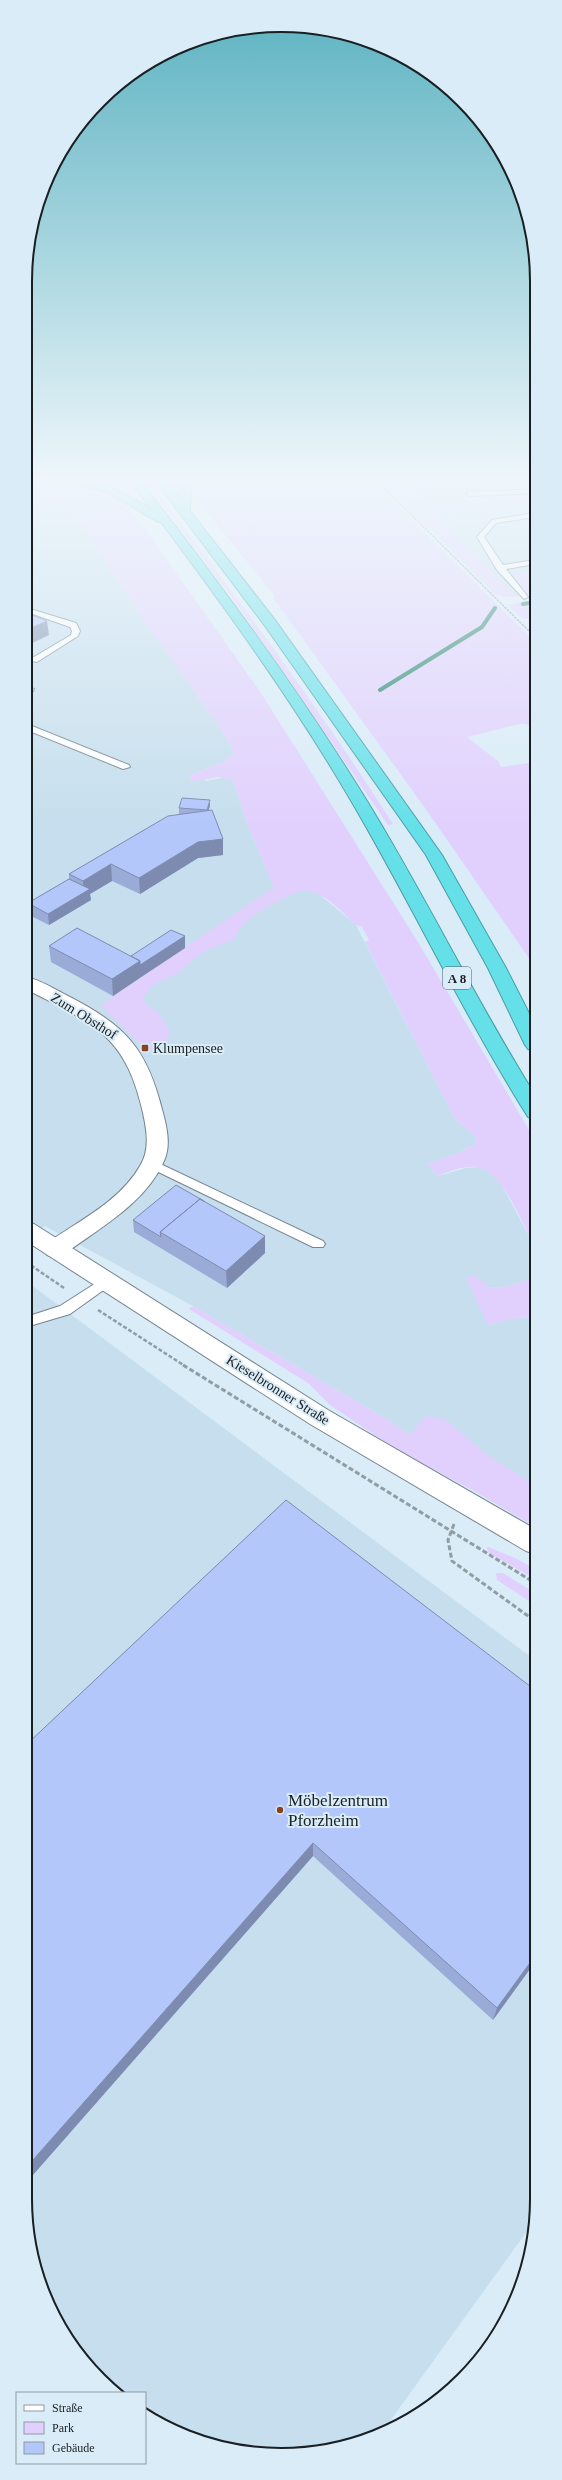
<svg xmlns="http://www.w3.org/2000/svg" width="562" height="2480" font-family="'Times New Roman',serif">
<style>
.built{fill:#c6deed}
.green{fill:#e1d0fd}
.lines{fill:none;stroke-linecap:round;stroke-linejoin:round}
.stream{stroke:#248369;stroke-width:4}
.service-casing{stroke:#75848e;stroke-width:2}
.minor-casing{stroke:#75848e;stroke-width:2}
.tertiary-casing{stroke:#75848e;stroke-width:2}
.motorway-casing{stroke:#4a9ca4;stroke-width:2}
.path-far2{stroke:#909da5;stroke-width:1.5;stroke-dasharray:2.5 1;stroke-linecap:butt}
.path-far1{stroke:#909da5;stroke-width:2.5;stroke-dasharray:4 2;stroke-linecap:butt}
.path{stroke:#909da5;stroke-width:3;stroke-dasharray:5 2.5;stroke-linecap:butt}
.service{fill:#fff;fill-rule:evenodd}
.minor{fill:#fff;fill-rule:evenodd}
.tertiary{fill:#fff;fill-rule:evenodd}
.motorway{fill:#65e0e9;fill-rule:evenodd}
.wall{fill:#9babd8}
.shaded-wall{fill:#7e8bb0}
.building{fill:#b4c7fb;stroke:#7e8bb0}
.poi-dot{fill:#894221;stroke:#daecf7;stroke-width:1.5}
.labels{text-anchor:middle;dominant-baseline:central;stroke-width:4;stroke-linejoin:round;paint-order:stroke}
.shield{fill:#daecf7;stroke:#535c63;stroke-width:1}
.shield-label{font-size:13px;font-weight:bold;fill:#191f23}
.street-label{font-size:14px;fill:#191f23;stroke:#daecf7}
.poi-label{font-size:14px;fill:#191f23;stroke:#daecf7;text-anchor:start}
.near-poi-label{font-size:17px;fill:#191f23;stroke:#daecf7;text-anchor:start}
.rim{fill:none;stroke:#191f23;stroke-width:2}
</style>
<rect width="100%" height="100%" fill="#daecf7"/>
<path class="built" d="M390,479H535V497L423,511Z
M27,496L59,501L72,509L131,601L222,731L235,753L221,763L191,775L206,781L226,777L233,780L247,823L274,887L298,891L306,889L319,894L356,925L455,1119L475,1136L476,1144L454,1155L427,1164L438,1176L466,1168L478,1167L489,1171L500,1182L535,1247V1275L532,1279L500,1288L489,1287L488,1325L520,1317L535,1318V1489L410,1436L390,1421L193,1306L45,1226L26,1239Z
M535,503V569L514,574L521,588L532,595L516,597L436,514Z
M26,1281L535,1660V2220L385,2428L347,2446L264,2454L168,2429L145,2411V2393H121L89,2368L44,2297L25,2199Z"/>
<path class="green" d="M27,479H64L81,483L110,494L124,503L145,529L261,693L418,942L535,1140V1247C523,1226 504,1174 480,1168C467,1164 450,1171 438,1176L427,1164L454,1155L476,1144L475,1136L455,1119L365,942L369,940L362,927L356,925C339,910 321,887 298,891C276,904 244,913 235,939L201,953L180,972L152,986L146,993L143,1001L158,1013L170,1031C167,1042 159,1050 147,1051L101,1005L274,887L247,823L233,780L217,777L193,782L189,779L191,775L221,763L235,753L222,731L131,601L72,509L59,501L27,496Z
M85,479H112L120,490H118Z
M142,479H146C233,590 317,705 393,824L388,825L233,599Z
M187,479H371L535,642V730L526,724H519L467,737L498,761L501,767L535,762V967L425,808L274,599V595L194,496Z
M379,479H410L426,499L535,494V503L436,514L516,597H503L494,593Z
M535,569V594C525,594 517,585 513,577L514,574Z
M535,599V617L523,619L508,605Z
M474,1275L489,1287L500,1288L532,1279L535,1275V1318L520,1317L488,1325L466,1278Z
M193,1306L390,1421L409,1435L426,1416L445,1419L486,1454L535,1485V1527L476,1492L398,1451L330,1405L308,1383L189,1309Z
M486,1546L517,1559L535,1569V1579L489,1553Z
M496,1573H503L535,1593V1605L497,1580Z"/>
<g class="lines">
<path class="stream" d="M523,604L535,602
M380,690L482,627L495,608"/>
<defs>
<path id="service" d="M535,489V493L469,496L466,494L469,492Z
M535,513V517L496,523L484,537L503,565L535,560V564L506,569L528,597L524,599L497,570L477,537L492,520Z
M27,608L76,623L80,631L78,636L37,662L27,660V655L34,657L71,635L72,631L70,627L27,612Z
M27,686L34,689L30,696H27Z
M27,724L129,765L130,767L123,769L27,730Z
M152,1160L323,1241L325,1244L323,1247H313L148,1167L146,1164Z
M107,1276L112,1278L114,1281L112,1284L70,1314L26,1327V1317L60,1306Z"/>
<path id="minor" d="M26,977C41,980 54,989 68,996C126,1026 147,1048 163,1113C167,1128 171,1146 164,1161C145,1204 99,1228 63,1255L55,1257L47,1255L44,1249L47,1243C79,1221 120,1201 140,1166C150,1150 147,1131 143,1113C125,1033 94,1025 26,989Z"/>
<path id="tertiary" d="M26,1222L34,1224L328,1410L535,1529V1554L526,1551L310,1424L26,1241Z"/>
<path id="motorway" d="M70,479C101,479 125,493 151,509L129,479H139C220,583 298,689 367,801C426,897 475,999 535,1095V1119L528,1117C464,1015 413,907 353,804C296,706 229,613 161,522L156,521L109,493L71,481Z
M154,479H164L179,498L177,479H187L191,492L190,511L275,620L442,855L506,968L535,1025V1051L528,1049L525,1045L488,968L426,855L265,626Z"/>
</defs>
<use href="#service" class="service-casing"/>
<use href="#minor" class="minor-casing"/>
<use href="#tertiary" class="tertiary-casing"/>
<use href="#motorway" class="motorway-casing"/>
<path class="path-far2" d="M375,479L535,637"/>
<path class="path-far1" d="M26,1262L64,1288
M98,1310L185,1366"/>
<path class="path" d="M183,1365L535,1583
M454,1524L448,1540L452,1561L535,1621"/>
<use href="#service" class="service"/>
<use href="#minor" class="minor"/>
<use href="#tertiary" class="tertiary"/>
<use href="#motorway" class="motorway"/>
</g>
<path class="wall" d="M210,806L208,811L223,839V855L198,858L140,894L112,881L90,894L91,900L49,925L29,915L28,903L69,879V874L182,814H179V808Z
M185,936V948L113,996L51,962L49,946L131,956Z
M133,1220L265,1236V1253L227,1288L134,1232Z
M286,1500L535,1962L493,2020L313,1856L25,2184L26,1745Z"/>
<path class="shaded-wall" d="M47,621L49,635L28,645L27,630Z
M210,800V806L207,815V810Z
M223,839V855L198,858L140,894L139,878L198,842Z
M111,864L112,881L90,894L91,900L49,925L48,914L84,892L83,881Z
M185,936V948L141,977L140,965Z
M140,961L141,977L113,996L112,979Z
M265,1236V1253L227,1288L226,1271Z
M313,1843V1856L25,2184V2169Z
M535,1956V1962L493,2020L497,2008Z"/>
<path class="building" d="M27,613L47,621L27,630Z
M182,798L210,800L207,810L179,808Z
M212,810L223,839L198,842L139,878L111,864L83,881L69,874L168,816Z
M69,879L90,889L48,914L28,903Z
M77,928L140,961L112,979L49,946Z
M171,930L185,936L140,965V961L131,956Z
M176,1185L204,1201L200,1199L160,1232L161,1237L133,1220Z
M200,1199L265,1236L226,1271L160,1232Z
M286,1500L535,1690V1956L497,2008L313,1843L25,2169L26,1745Z"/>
<linearGradient id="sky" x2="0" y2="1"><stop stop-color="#5bb2c1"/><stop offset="0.58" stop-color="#eef6fb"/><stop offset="1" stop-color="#eef6fb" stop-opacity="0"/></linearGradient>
<rect width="562" height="826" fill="url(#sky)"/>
<g class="poi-dot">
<rect x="141" y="1044" width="8" height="8" rx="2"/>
<circle cx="280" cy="1810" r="4"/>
</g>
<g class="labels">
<rect class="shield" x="443" y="967" width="28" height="22" rx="3"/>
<g class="shield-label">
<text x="457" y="978">A 8</text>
</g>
<g class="street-label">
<text transform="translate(84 1016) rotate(32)">Zum Obsthof</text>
<text transform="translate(278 1390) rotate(32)">Kieselbronner Straße</text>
</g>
<g class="poi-label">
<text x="153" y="1048">Klumpensee</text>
</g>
<g class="near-poi-label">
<text x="288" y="1800">Möbelzentrum<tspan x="288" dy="20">Pforzheim</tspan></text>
</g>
</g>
<path d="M0 0H562V2480H0ZM281 32H281A249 249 0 0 1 530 281V2199A249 249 0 0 1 281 2448H281A249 249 0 0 1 32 2199V281A249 249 0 0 1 281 32Z" fill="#daecf7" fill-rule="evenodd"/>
<path class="rim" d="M281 32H281A249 249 0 0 1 530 281V2199A249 249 0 0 1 281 2448H281A249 249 0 0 1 32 2199V281A249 249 0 0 1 281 32Z"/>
<rect x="16" y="2392" width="130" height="72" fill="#daecf7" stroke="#8d9aa2"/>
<rect x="24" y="2405" width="20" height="6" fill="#ffffff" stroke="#8d9aa2"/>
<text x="52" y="2412" font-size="12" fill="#191f23">Straße</text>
<rect x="24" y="2422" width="20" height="12" fill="#e1d0fd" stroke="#8d9aa2"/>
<text x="52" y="2432" font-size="12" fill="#191f23">Park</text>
<rect x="24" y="2442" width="20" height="12" fill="#b4c7fb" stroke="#8d9aa2"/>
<text x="52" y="2452" font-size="12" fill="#191f23">Gebäude</text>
</svg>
